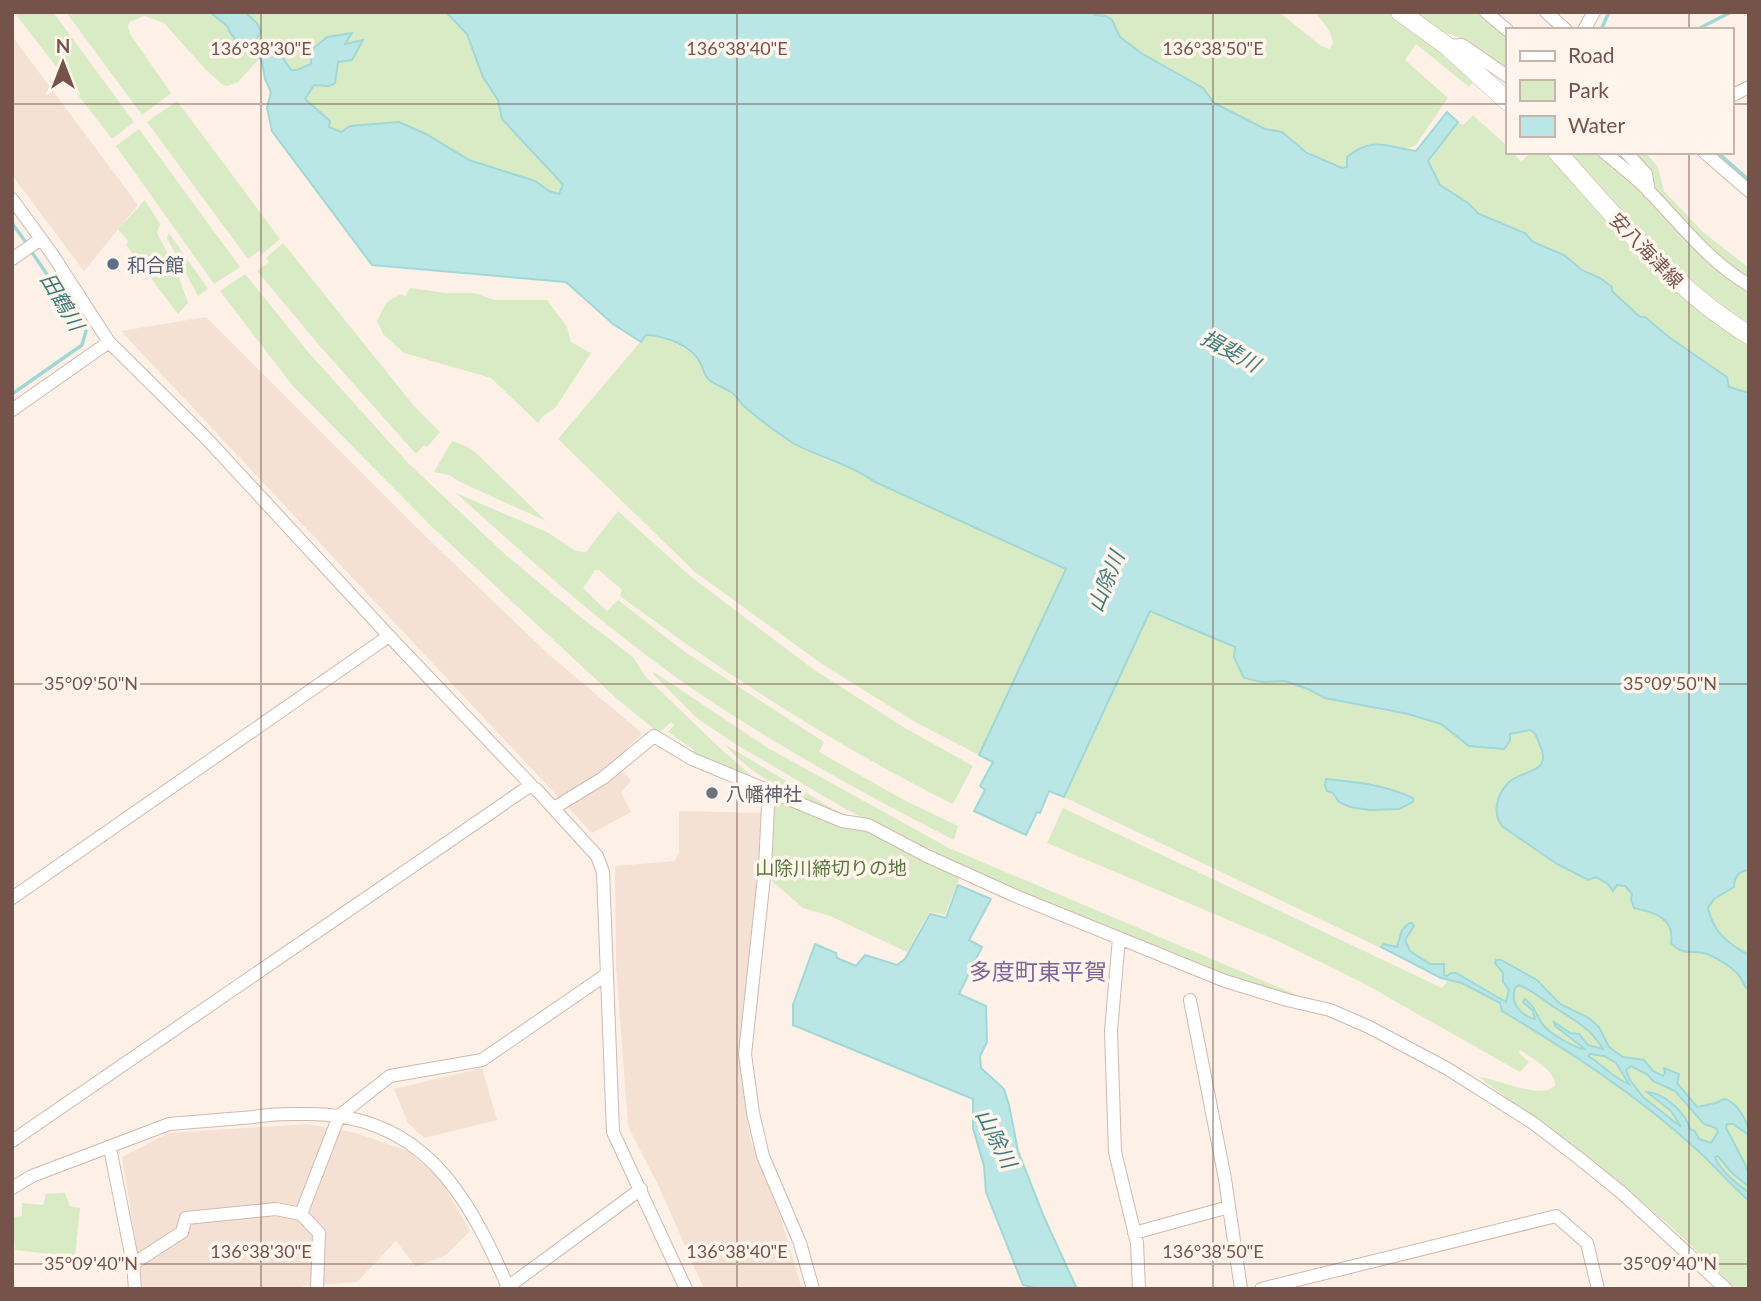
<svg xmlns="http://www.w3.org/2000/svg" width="1761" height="1301" font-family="Lato,'Noto Sans JP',sans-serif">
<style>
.residential{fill:#f4e1d4}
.green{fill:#d9ebc4;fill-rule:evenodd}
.water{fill:#bae7e6;stroke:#a0d8d8;stroke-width:2;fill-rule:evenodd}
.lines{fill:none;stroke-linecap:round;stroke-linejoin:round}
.stream{stroke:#a0d8d8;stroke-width:3.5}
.street-casing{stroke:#d0b8ae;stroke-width:14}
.secondary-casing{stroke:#d3b7ac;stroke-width:19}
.street{stroke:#fff;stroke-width:12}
.secondary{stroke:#fff;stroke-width:18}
.ticks{fill:none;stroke:#76534a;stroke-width:2;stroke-opacity:0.45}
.service-dot{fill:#5c6f8a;stroke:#fff5ec;stroke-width:2.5}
.worship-dot{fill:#6b7280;stroke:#fff5ec;stroke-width:2.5}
.labels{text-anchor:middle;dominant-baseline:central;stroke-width:7;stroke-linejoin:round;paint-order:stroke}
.street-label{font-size:19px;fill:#76534a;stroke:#fff5ec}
.service-label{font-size:19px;fill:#4e5e75;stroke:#fff5ec;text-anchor:start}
.worship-label{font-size:19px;fill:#5b616d;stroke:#fff5ec;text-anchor:start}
.park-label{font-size:19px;fill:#58763f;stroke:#fff5ec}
.water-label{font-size:21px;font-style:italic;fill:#3d7b7c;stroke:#fff5ec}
.quarter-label{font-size:23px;fill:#80659a;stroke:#fff5ec}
.ticks-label{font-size:18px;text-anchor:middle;fill:#76534a;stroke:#fff5ec;stroke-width:7;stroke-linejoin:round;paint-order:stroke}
</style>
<rect width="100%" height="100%" fill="#fdf0e6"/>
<path class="residential" d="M12,36L138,205L84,271L12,175Z
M206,317L415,526L547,653L642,733L615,761L631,781L621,792L631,812L592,833L121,331Z
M679,811L764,813L739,1051L750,1139L775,1199L802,1289H704L660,1189L628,1126L616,965L615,866L674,861L679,853Z
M482,1068L497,1120L424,1138L408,1123L394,1089Z
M308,1124L356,1133L408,1151L440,1179L470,1231L446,1255L416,1267L396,1241L357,1282L303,1286L300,1289H143L122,1157L169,1133Z"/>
<path class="green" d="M14,12H53L134,122L112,139Z
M66,12H462L574,202L340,138L308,109L304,94L260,58L238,82L228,86L223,85L206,70L164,23L144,16L130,22L128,26L130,34L171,93L142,115Z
M1093,12H1279L1321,46L1330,49L1333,42L1329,30L1315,12H1387L1410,26L1475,79L1469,87L1416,44L1405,60L1448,98L1415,146C1394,155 1381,135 1359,154C1353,158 1350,161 1347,167L1342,168L1319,159L1275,130L1265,129L1214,103L1203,88L1161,63L1150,60L1120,37L1114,28Z
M1410,12H1478L1507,37V71L1463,39L1435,29Z
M177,101L280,239L262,254L259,251L248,259L147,122Z
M1473,115L1506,145L1507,152H1513L1521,162L1531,152H1546L1576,184L1749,343V393L1729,387L1727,377L1670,338L1645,317H1640L1600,278L1533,242L1525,233L1479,214L1468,203L1440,185L1428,161L1458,122L1463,125Z
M139,129L240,267L214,284L116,146Z
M1566,152H1597L1638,186L1749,289V326L1688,280Z
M1631,152H1645L1658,167L1664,191L1703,232L1749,268V278L1723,260L1655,192Z
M145,200L160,224L157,233L176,269L188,303L178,314L126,245L128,241L118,229Z
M169,233L208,289L198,296L167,238Z
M283,243L414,406L440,432L427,447L424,445L416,454L319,345L257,271L269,262L266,258Z
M245,274L309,353L408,463L507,556L578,615L633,657L646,677L721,749L755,779L691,754L694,750L668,732L674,725L671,722L659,733L616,698L433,528L292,385L220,291Z
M410,288L446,293H474L495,300H547L567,327L571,342L591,353L556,407L543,416L538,423L491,378L404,353L383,334L377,321L386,303L400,294L405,296Z
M646,335L663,336L690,352L700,362L703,372L711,382L734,393L742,404L793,442L826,460L863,473L875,482L1066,569L979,755L915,722L822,664L695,572L558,439Z
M452,441L466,446L475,452L546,521L458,481L450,475L434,472Z
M456,493L547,532L576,551L586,552L618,511L690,576L813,669L905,728L973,766L953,804C836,746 725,674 620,596L622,590L599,570H595L583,588L607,611L618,600L685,652L824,742L819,752L904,800L958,826L954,840C861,793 770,742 684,683C603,626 529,559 456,493Z
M1150,611L1235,647L1238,667L1244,678L1262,682L1284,681L1308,689L1325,698L1390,712L1512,717L1749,823V1289H1736L1677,1232L1627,1189L1479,1077C1499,1079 1540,1100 1555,1086C1556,1070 1532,1059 1520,1050L1519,1053L1529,1062L1520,1072L1363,983L1280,942L1047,843L1063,808L1442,988L1448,980L1064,797ZM1326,779C1356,782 1386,785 1413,797V801L1399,809L1370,810L1350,807L1340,802L1332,793L1327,791L1325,785Z
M654,672L768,748L949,848L1297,995L1296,999L1232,981L942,859L842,807L734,743L698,719L653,674Z
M726,746L731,748L850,819C806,801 758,782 726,746Z
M777,798L833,814L960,877L945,915L929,912L907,952L830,916L803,908L772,881L773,801Z
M65,1193L70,1206L80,1208L75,1257L15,1250L12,1217L22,1216V1203L43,1205L46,1194Z"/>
<path class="water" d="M210,12H245L257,23L261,32L255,41L267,54L281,55L291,70H297L311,64V59L301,51V48H314L327,37L352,33L345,44L363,40L352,60L338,62L335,83L329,86L314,85L305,99L330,121L329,127L341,132L350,126L399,122L426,134L469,160L535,181L549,191L559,194L563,185L558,179L502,119L498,100L483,77L467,34L446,12H1093L1095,15L1106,16L1112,20L1120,37L1141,53L1203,88L1214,103L1265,129L1282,132L1307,153L1342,168L1347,167V157C1372,136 1387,147 1416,151L1447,112L1458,122L1428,161L1440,185L1468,203L1479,214L1525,233L1533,242L1564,255L1582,270L1600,278L1612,287V291L1640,317H1645L1670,338L1727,377L1729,387L1749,393V870C1738,871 1734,877 1734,887L1714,899L1708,908C1713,932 1728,944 1749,955V991C1744,986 1743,982 1740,977C1734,968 1717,958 1707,954C1692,949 1684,957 1671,943C1675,918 1654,912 1634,908L1631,900L1632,894L1625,886L1617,885L1613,891L1608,884L1596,877L1588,880L1557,864L1503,827C1492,815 1496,796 1508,783C1521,769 1555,775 1539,743C1536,736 1537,734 1530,730L1510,734V741L1504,749L1469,746L1441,724L1408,714L1325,698L1308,689L1285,681L1262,682L1244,678L1234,657L1235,647L1150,611L1064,797L1049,791L1040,813L1037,812L1026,835L974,811L985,790L980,786L993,762L979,755L1066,569L875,482C850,464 820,458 793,443C776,432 760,420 745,407C740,403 737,396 731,392C725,388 718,386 712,382C705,378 704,371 701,364C692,345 665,336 646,335L641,342L613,324L566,282L372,265L272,131L267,108L271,92L265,79L262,62L257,53L249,48L244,50L231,34L227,26Z
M1326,779C1356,782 1386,785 1413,798V802L1399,809L1370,810L1350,807L1339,802L1333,793L1327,791L1325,785Z
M958,885L991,899L969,940L982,947L959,994L986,1006L987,1042L980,1056L981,1068L1004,1089L1009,1105L1018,1151L1044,1217L1077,1289H1040L1023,1285L986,1192L984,1166L973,1128V1099L793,1025V1005L815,944L836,953L837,958L856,966L865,955L897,965L905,959L930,914L946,918Z
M1409,923H1412L1414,926L1405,940L1410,951L1430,964H1444V975L1447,976L1451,973H1456L1506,1002L1509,990L1503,982V973L1495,963L1496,960H1501L1537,980L1560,1004L1589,1018L1599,1027L1609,1047L1623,1057L1644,1060L1653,1071L1663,1076L1665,1073L1664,1068L1679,1074L1677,1083L1697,1107L1716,1103L1724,1099C1737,1101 1749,1123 1749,1135L1733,1124H1727L1726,1128L1745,1164L1749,1175V1187L1731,1172L1718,1156L1715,1157C1720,1170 1737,1185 1749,1192V1201C1730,1184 1714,1165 1695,1148C1637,1095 1569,1051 1502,1011L1500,1003L1462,983L1441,978L1381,947L1384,944L1397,947L1402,930ZM1519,985C1535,992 1543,1000 1557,1009C1576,1021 1591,1029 1603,1049L1588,1045L1579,1034L1570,1033L1554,1022L1555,1026L1585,1049C1578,1050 1551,1034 1545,1027C1536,1018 1537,1007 1525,999L1523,1002L1533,1011L1535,1019C1521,1016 1510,1003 1515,988ZM1590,1054L1604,1056L1616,1063L1629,1084C1613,1078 1602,1064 1588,1056ZM1631,1066L1648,1075L1653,1081L1675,1091L1704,1124L1716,1128L1718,1132L1711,1143L1699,1139L1695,1131L1690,1129C1686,1113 1664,1093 1647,1092L1671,1111L1681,1127L1643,1097L1630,1080L1626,1070Z"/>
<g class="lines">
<path class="stream" d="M1601,30L1609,12
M1696,30L1731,12
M1717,152L1749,180
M12,223L27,244
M12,394L82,345L86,331L31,251"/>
<defs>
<path id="street" d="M1486,12L1507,30
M1546,12L1566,30
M1584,30L1594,12
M1447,46L1462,45L1507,76
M1731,96L1749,87
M1604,152C1618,164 1633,175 1646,188C1679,222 1707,260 1749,285
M1626,152L1646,174L1649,192
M1704,152L1749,191
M12,199L52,254L109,342L207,439L389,636L531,785L12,1141
M12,259L41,239
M12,410L109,342
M536,789L597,856L603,872L613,1132L686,1289
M776,792L768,805L765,868L745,1054L753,1113L763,1156L800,1243L813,1289
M554,808L603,778L654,736L692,759L842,821L868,825L927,856L1018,897L1225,981L1287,1000L1330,1010L1369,1027L1448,1069L1533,1123L1580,1159L1622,1193L1726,1289
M12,898L389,636
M1119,938L1111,1031L1115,1152L1137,1243L1139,1289
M1190,1000L1225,1179L1241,1289
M110,1148L133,1264L135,1289
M12,1188L32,1176L169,1124L254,1117C272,1113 290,1114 308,1114C422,1114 467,1193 508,1287
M301,1214L339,1116L390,1076L482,1060L607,974
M1134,1233L1229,1207
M133,1264L182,1232L186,1218L276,1209L301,1214L319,1233L317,1289
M505,1289L641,1189
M1261,1289L1556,1216L1587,1243L1598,1289"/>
<path id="secondary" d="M1400,12L1447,46L1507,101
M1557,152C1617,218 1672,288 1749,335"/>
</defs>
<use href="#street" class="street-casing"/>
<use href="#secondary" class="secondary-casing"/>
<use href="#street" class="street"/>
<use href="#secondary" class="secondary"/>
</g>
<path class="ticks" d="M261,12V1289M737,12V1289M1213,12V1289M1689,12V30M12,104H1507M1731,104H1749M1689,152V1289M12,684H1749M12,1264H1749"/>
<circle class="service-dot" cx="113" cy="264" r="7"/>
<circle class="worship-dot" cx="712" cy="793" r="7"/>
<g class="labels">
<g class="street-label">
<text transform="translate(1647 250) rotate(46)">安八海津線</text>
</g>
<g class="service-label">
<text x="127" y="264">和合館</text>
</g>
<g class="worship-label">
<text x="726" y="793">八幡神社</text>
</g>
<g class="park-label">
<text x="831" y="867">山除川締切りの地</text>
</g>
<g class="water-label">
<text transform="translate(63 301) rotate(59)">田鶴川</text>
<text transform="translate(1231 350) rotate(29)">揖斐川</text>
<text transform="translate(1105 581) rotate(-68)">山除川</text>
<text transform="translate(997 1138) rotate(63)">山除川</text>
</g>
<g class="quarter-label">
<text x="1038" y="971">多度町東平賀</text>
</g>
</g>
<g class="ticks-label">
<text x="261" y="55">136°38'30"E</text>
<text x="737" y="55">136°38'40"E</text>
<text x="1213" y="55">136°38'50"E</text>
<text x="91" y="690">35°09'50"N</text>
<text x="1670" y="690">35°09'50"N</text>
<text x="261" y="1258">136°38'30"E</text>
<text x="737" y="1258">136°38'40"E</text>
<text x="1213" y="1258">136°38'50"E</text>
<text x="91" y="1270">35°09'40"N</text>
<text x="1670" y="1270">35°09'40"N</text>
</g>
<rect width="1761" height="1301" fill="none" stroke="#76534a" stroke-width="28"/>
<rect x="1506" y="28" width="228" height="126" fill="#fff5ec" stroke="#c8b4ab" stroke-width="2"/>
<rect x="1520" y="51" width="35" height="10" fill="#ffffff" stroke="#c8b4ab" stroke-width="2"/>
<text x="1568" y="63" font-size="21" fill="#76534a">Road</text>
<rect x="1520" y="80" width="35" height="21" fill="#d9ebc4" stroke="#c8b4ab" stroke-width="2"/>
<text x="1568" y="98" font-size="21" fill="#76534a">Park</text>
<rect x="1520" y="116" width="35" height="21" fill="#bae7e6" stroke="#c8b4ab" stroke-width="2"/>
<text x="1568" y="133" font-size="21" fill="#76534a">Water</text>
<g transform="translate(63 63)" stroke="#fff5ec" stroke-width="5" paint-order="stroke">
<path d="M0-5L12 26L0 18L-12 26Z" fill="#76534a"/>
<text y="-10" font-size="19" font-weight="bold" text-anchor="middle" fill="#76534a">N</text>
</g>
</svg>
